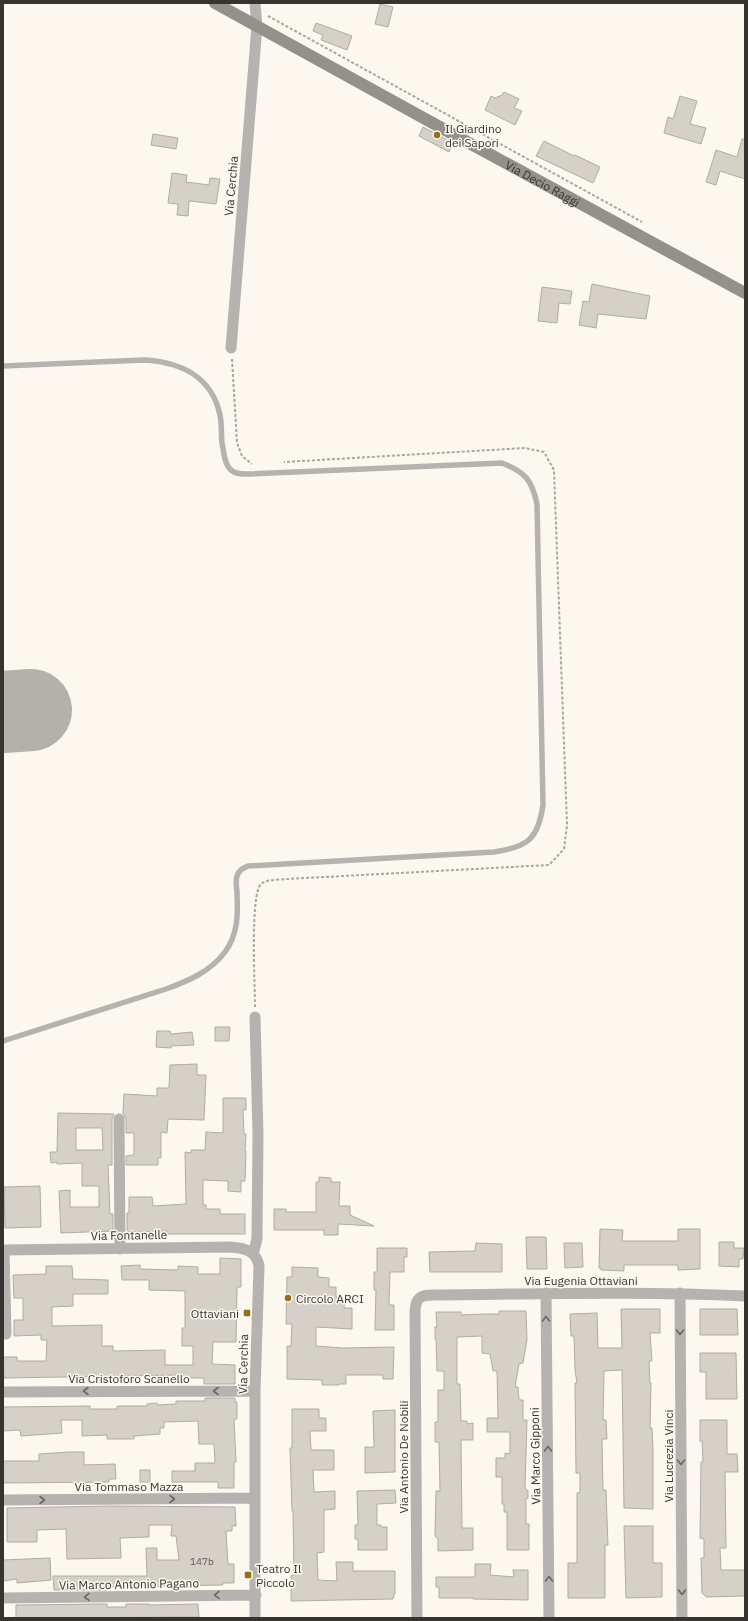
<svg xmlns="http://www.w3.org/2000/svg" width="748" height="1621" font-family="'IBM Plex Sans',sans-serif">
<style>
.lines{fill:none;stroke-linecap:round;stroke-linejoin:round}
.runway{stroke:#b4b0aa;stroke-width:82}
.building{fill:#d5d0c8;stroke:#b0aca4;fill-rule:evenodd}
.path{stroke:#aaa6a0;stroke-width:2;stroke-dasharray:3 2;stroke-linecap:butt}
.lane{stroke:#b5b3af;stroke-width:5.5}
.street{stroke:#b5b3af;stroke-width:11}
.secondary{stroke:#94918c;stroke-width:12}
.oneway{stroke:#696763}
.poi-dot{fill:#966e18;stroke:#fcf7ef;stroke-width:1.5}
.labels{text-anchor:middle;dominant-baseline:central;stroke-width:3;stroke-linejoin:round;paint-order:stroke}
.number-label{font-size:10px;fill:#5e5b57}
.poi-label{font-size:12px;fill:#363431;stroke:#fcf7ef;text-anchor:start}
.street-label{font-size:12px;fill:#363431;stroke:#fcf7ef}
</style>
<rect width="100%" height="100%" fill="#fcf7ef"/>
<g class="lines">
<path class="runway" d="M3,712L31,710"/>
</g>
<path class="building" d="M380,4L393,7L388,27L375,24Z
M316,23L352,36L347,50L321,40L323,35L313,31Z
M504,92L519,99L514,108L522,111L515,125L485,110L491,96L495,98L502,95Z
M680,96L697,101L690,124L706,128L701,144L664,133L668,117L673,119Z
M423,127L453,143L449,152L419,136Z
M153,134L178,138L176,149L151,145Z
M742,139H745V179L720,171L716,185L706,182L716,150L737,157Z
M544,141L574,156L575,155L600,167L593,183L536,156Z
M172,173L187,175L186,182L209,185L210,178L220,179L216,204L189,201L188,216L177,215L178,204L168,203Z
M592,284L650,296L646,319L598,314L596,328L579,325L583,301L589,302Z
M542,287L572,291L570,304L559,303L557,323L538,321Z
M215,1027H230L229,1041H215Z
M157,1031H170L171,1034L192,1032L194,1045L171,1046V1048L156,1047Z
M197,1064V1075H206L204,1120L168,1119L167,1133L161,1132V1158H158V1165H126V1156L134,1155V1133H126V1119L123,1113L124,1094L157,1096V1088H169L170,1065Z
M223,1098H246V1110H243L244,1134H246L245,1151H246L245,1181H241V1192L228,1191V1181L203,1180V1205H206V1209H220V1214H245V1234H167V1231L128,1232L127,1230V1213H129V1197H152L153,1206L186,1204L185,1152L191,1153V1150H205L206,1132L223,1133Z
M58,1113L114,1114L112,1119V1165H108L110,1214H113V1231L61,1233L59,1191L70,1190V1207H99V1186H82V1163L57,1164V1162L51,1163L50,1152H57ZM76,1128H102L103,1150H76Z
M319,1177L331,1178V1182H340L339,1206H350V1215L374,1226L338,1224V1235H324V1230H274V1209H286V1212H316V1182H319Z
M40,1186L41,1227L5,1228L4,1187Z
M600,1229L623,1230L622,1241H678V1229H700V1269L678,1270V1265H624V1271L601,1270V1268H599Z
M526,1237H546L547,1269H527Z
M719,1242H734V1248H744L743,1259H739V1267L719,1266Z
M476,1243L502,1244V1272H430L429,1252L475,1251Z
M564,1243H582L583,1267L565,1268Z
M377,1248H407V1257H404V1272H390L389,1305H394V1330H375L376,1290H374V1272H377Z
M220,1258L241,1259V1287H237L236,1342H213L212,1364L235,1365V1384H204V1378H182V1375L4,1378L3,1357H17V1361H46L47,1340H41V1335L14,1336V1320H23V1298H14L13,1275L46,1274V1266H72L73,1279L108,1280V1294H73V1306L52,1307V1326L102,1325V1346H113V1351L165,1350V1365H193V1346H182V1328H185V1291L149,1290V1280H122L121,1266L140,1265V1269L178,1270V1266L198,1267V1274H220Z
M292,1267L318,1268V1277L329,1278V1287H336V1297L345,1298L344,1308H352V1329L316,1327V1346L342,1348L394,1347L393,1379H383V1375H346V1384H339V1385H322V1380L287,1379V1346H291L292,1324H286L287,1277H292Z
M621,1309H660V1333H650L652,1361H649L650,1383H651L650,1428H652L653,1449V1509L624,1508L622,1370L604,1371L603,1420H606L607,1439H602L603,1490H606L608,1545H605V1598H568V1563H577V1493L580,1492V1473H576L575,1383H577L575,1370L574,1336H571L570,1314L597,1313L598,1348H622Z
M700,1309H737L738,1335H700Z
M499,1311H526L527,1340L523,1363L519,1364L515,1387H518L519,1400H523V1420H527L525,1488L528,1491V1498L526,1499V1524H529V1550H507V1512H504V1504H502V1477H496V1458H505V1453L510,1454V1432H487V1418H498L497,1371H493L490,1354L482,1353V1336L457,1337V1384H460L461,1421H467V1424L473,1423V1440H461L462,1528H473V1550L438,1551V1539L435,1536L436,1491H440L439,1442H435V1422H438V1390H444V1371H437L436,1339H435V1327H437L436,1312H461V1315L486,1314H499Z
M700,1353H736L737,1399H706V1372H700Z
M205,1398H235V1402H237V1419H234L236,1462H234V1488H218V1482H172V1471H195V1463H215L214,1444H199L198,1421L164,1422V1428H160V1434L134,1436V1439H107V1435L82,1436V1420H61L62,1433L21,1436L20,1430L3,1431V1407L90,1406V1409H117V1406H147V1404L157,1403V1405L176,1404V1401H205Z
M292,1409H319V1418H326V1431H310L311,1450H334V1470H313L314,1492L335,1491V1509L324,1510V1552L317,1553L318,1580L337,1581L336,1562H353V1571H395V1594H394L393,1599L291,1601V1576L294,1575L293,1511H292L290,1448H292Z
M395,1410V1472L365,1473V1447H374L373,1411Z
M700,1420H727V1454H737L738,1472H725L726,1548H720L721,1570H745V1596L706,1597L702,1593L701,1558H704V1539L700,1538L701,1462H703L702,1441H700Z
M69,1452H84V1465L115,1464L116,1479H109V1482L3,1483V1461H39V1454Z
M140,1470H150V1482H140Z
M395,1490L396,1503L377,1504V1525H381V1527H387V1550H358V1539H355V1525H358L357,1491Z
M110,1506L235,1507L236,1526H232V1531H226L228,1564H234V1583H222L223,1585L107,1587V1590H54L53,1576H147L146,1548H157V1560H179L176,1536H171L172,1525H149V1537L120,1538L121,1558L67,1559L66,1529L37,1530V1542H7V1508Z
M624,1526H653V1563H662V1597L626,1598Z
M50,1558L51,1580L17,1583V1579L3,1581V1560Z
M475,1564H491L490,1575L514,1577L513,1570H528V1600L473,1599V1598H439V1587H436V1577H473L475,1576Z
M107,1604V1607H126V1604H149V1605L198,1604L199,1617L16,1618V1605Z"/>
<g class="lines">
<path class="path" d="M268,16L642,222
M232,359L237,443L242,456L252,464
M255,1007C255,987 250,894 261,884C267,879 279,880 287,879L549,865L564,849L567,825L554,470L544,452L525,448L284,462"/>
<path class="lane" d="M3,366L144,360C181,362 212,377 220,415C222,424 221,434 222,443C224,452 224,463 230,469C235,475 244,474 250,474L502,463C525,472 532,480 537,504L543,805C538,840 527,847 494,852L248,866C243,868 239,870 237,876C235,881 237,889 237,894C238,915 238,934 225,952C210,972 188,981 166,989L3,1041"/>
<path class="street" d="M231,348L257,26L255,3
M119,1119L120,1249
M3,1250L230,1247C244,1248 256,1250 259,1266L255,1391V1618
M4,1250L6,1334
M253,1254L257,1239L258,1135L255,1017
M546,1293L549,1618
M680,1293L682,1618
M3,1392L255,1391
M3,1500L255,1498
M3,1598L256,1595
M417,1618L415,1311C416,1298 420,1295 433,1295C537,1294 641,1291 745,1296"/>
<path class="secondary" id="s1" d="M215,3L458,137L745,293"/>
</g>
<defs><path id="oneway-chevron" d="M-2-3.5L2.5 0L-2 3.5" fill="none" stroke-width="1.6" stroke-linecap="round" stroke-linejoin="round"/></defs>
<g class="oneway">
<use href="#oneway-chevron" transform="translate(546 1319) rotate(-91)"/>
<use href="#oneway-chevron" transform="translate(680 1332) rotate(90)"/>
<use href="#oneway-chevron" transform="translate(86 1391) rotate(180)"/>
<use href="#oneway-chevron" transform="translate(216 1391) rotate(180)"/>
<use href="#oneway-chevron" transform="translate(548 1449) rotate(-91)"/>
<use href="#oneway-chevron" transform="translate(681 1462) rotate(90)"/>
<use href="#oneway-chevron" transform="translate(172 1499)"/>
<use href="#oneway-chevron" transform="translate(42 1500)"/>
<use href="#oneway-chevron" transform="translate(549 1579) rotate(-91)"/>
<use href="#oneway-chevron" transform="translate(682 1592) rotate(90)"/>
<use href="#oneway-chevron" transform="translate(217 1595) rotate(179)"/>
<use href="#oneway-chevron" transform="translate(87 1597) rotate(179)"/>
</g>
<g class="poi-dot">
<circle cx="437" cy="135" r="4"/>
<circle cx="288" cy="1298" r="4"/>
<rect x="243" y="1309" width="8" height="8" rx="2"/>
<rect x="244" y="1571" width="8" height="8" rx="2"/>
</g>
<g class="labels">
<g class="number-label">
<text x="202" y="1561">147b</text>
</g>
<g class="poi-label">
<text x="445" y="128">Il Giardino<tspan x="445" dy="14">dei Sapori</tspan></text>
<text x="296" y="1298">Circolo ARCI</text>
<text x="239" y="1313" text-anchor="end">Ottaviani</text>
<text x="256" y="1568">Teatro Il<tspan x="256" dy="14">Piccolo</tspan></text>
</g>
<g class="street-label">
<text stroke="none"><textPath href="#s1" startOffset="374">Via Decio Raggi</textPath></text>
<text transform="translate(231 186) rotate(-85)">Via Cerchia</text>
<text transform="translate(129 1235) rotate(-1)">Via Fontanelle</text>
<text x="581" y="1280">Via Eugenia Ottaviani</text>
<text transform="translate(243 1364) rotate(-89)">Via Cerchia</text>
<text x="129" y="1378">Via Cristoforo Scanello</text>
<text transform="translate(535 1456) rotate(-91)">Via Marco Gipponi</text>
<text transform="translate(668 1456) rotate(-90)">Via Lucrezia Vinci</text>
<text transform="translate(403 1457) rotate(-90)">Via Antonio De Nobili</text>
<text x="129" y="1486">Via Tommaso Mazza</text>
<text transform="translate(129 1584) rotate(-1)">Via Marco Antonio Pagano</text>
</g>
</g>
<rect width="748" height="1621" fill="none" stroke="#363431" stroke-width="8"/>
</svg>
